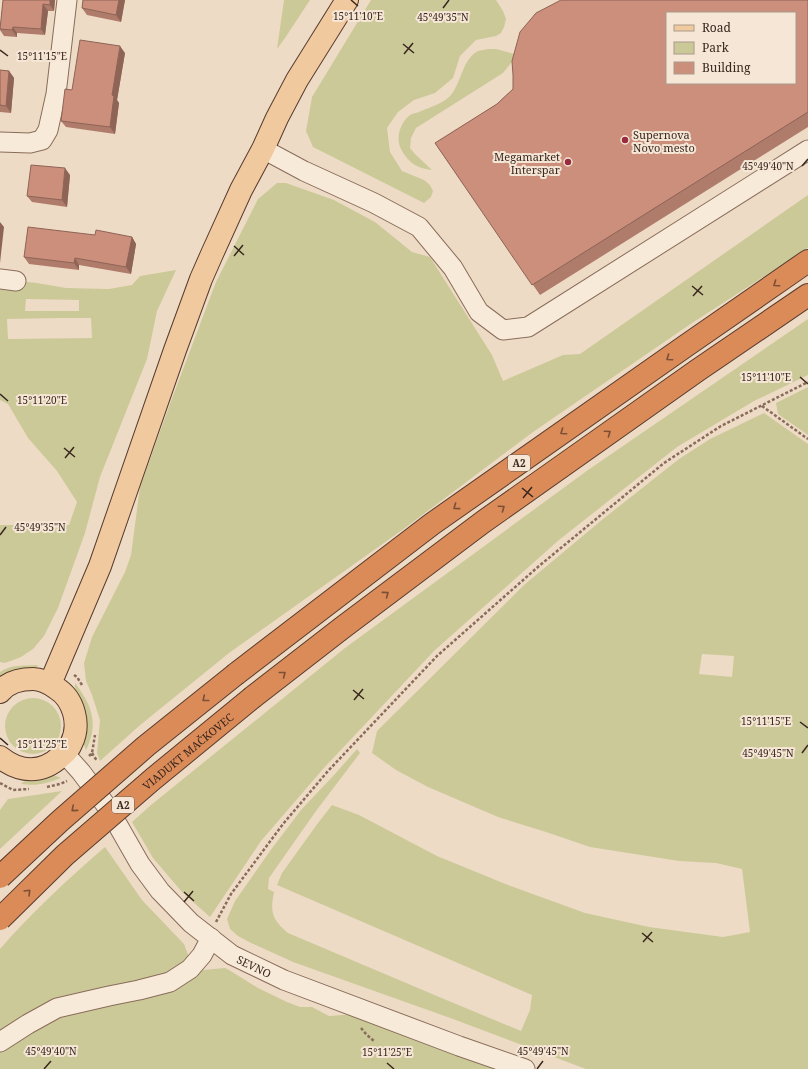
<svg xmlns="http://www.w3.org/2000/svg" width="808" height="1069" font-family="'Noto Serif',serif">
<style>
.green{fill:#ccc999;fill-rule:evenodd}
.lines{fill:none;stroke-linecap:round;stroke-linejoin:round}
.minor-casing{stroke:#896c5b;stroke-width:21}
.major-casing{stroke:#573b2f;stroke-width:24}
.highway-casing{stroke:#573b2f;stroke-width:24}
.path{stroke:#896c5b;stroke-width:2.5;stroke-dasharray:3 2;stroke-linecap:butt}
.minor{stroke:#f8ead9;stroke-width:19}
.major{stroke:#f0c99e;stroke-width:22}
.highway{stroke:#db8b58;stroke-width:22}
.highway-bridge-casing{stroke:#573b2f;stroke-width:24;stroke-linecap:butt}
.highway-bridge{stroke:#db8b58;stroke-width:22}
.wall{fill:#af7b6b}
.shaded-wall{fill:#8e6457}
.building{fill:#cb8f7c;stroke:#8e6457;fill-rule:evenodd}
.oneway{stroke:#7a4f36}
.ticks{fill:none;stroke:#39271f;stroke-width:1.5}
.poi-dot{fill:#972c3f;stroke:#f5e6d5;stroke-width:1.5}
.labels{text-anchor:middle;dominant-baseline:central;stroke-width:4;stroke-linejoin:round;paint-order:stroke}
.shield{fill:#f5e6d5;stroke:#716056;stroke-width:1}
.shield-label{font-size:10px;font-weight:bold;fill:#39271f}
.poi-label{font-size:11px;fill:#39271f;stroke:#f5e6d5;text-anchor:start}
.street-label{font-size:11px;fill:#39271f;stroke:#f5e6d5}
.ticks-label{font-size:10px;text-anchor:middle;fill:#39271f;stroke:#f5e6d5;stroke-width:4;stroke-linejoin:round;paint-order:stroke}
</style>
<rect width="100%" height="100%" fill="#eedbc5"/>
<path class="green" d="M284,0H310L285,38L277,49Z
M371,0H496L503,11L506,19L504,27L501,33L496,36L476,40L460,56L453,78L435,93L414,100L398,112L387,128L390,152L402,171L424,180L430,185L433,191L431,197L424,203L313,147L306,131L312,97Z
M488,49H496L518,55L517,59L511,63L503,73L416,128L411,138L410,148L415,154L432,170C417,168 410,164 402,151C395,140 399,124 410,115C413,113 418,113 421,111C431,107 444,103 451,95C461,83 463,58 478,51C481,50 485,50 488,49Z
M277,183H286L334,200L375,222L412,252L430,257L492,355L503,381L563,355L580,354L808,195V248L689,325L533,432L405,528L229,653L139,726L100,761L97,753L100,720L92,695L86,681L84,663L92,637L125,572L131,555L140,487L171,401L216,282L258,199Z
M176,270L157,311L147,359L100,477L85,533L58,608L44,636L33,649L21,657L5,663L0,662V525H69L77,502L57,471L28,438L8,404L0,400V279L37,283L66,288L109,289L132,285L140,276ZM26,299L79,300V311H25ZM61,318H91L92,338L8,339L7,319Z
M808,319V375L754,401L677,447L559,540L434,651L323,769L261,841L210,917L182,892L153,858L132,822L151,805L345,648L588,470Z
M808,387V435L778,414L776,403Z
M764,413L808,444V1069H586L453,1019L293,962L251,943L238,936L230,929L227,919L235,901L270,851L301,810L334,775L357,749L360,753L316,811L269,878L268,889L274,892C270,913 272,919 288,933L444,999L521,1031L530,1010L532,995L277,885L282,873L318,823L332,805L359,815L437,856L508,885L585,913L649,927L723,937L750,932L742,869L716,863L679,861L590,847L546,832L498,817L428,787L396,770L372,753L377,731L524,585L603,519L679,459L710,439ZM702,654L734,656L732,677L699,674Z
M38,665L34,673L0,679V672C11,664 25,666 38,665Z
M75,683C92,705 99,724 86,750C78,731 74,705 75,683Z
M5 726a28 28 0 1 1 56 0a28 28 0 1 1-56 0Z
M48,773L61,778C45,784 38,786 21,784L27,779Z
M62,791L0,849V810L8,799Z
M105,847L142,900L184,944L190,960L173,973L0,1034V949C32,912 68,879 105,847Z
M225,968L229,970L258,988L287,1002L300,1007H312L329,1016L357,1014L510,1069H0V1052L22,1036L60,1015L185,983L203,970Z"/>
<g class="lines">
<defs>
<g id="minor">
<path d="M0,142L30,143L42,140L48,130L56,94L67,0"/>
<path d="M263,149L304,171L374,203L419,227L453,268L479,312L503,330L528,327L808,150"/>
<path d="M0,279L16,281"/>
<path id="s1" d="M64,753L81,772L108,808L140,864L160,891L191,923L232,955L284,980L459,1046L525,1069"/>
<path d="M0,1042L28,1024L57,1008L109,996L139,990L170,982L190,969L202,955L211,938"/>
</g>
<path id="major" d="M50,684L100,566L175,350L201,279L212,254L241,190L263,149L277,118L297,80L347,0
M0,692C8,682 21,679 33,679C42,679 49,683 56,688C74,699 81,725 71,744C69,749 65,753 61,756C42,774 20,773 0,757"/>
<path id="highway" d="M236,674L432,524L687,345L808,261
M253,697L342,628L483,522L698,370L808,295"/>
</defs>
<use href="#minor" class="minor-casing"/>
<use href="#major" class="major-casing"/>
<use href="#highway" class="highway-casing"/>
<path class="path" d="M762,406L808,439
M74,675L77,677L82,685
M92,753L97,761
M89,756L92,753L95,735
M0,783L13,790L29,789
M47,787L60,784L67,781
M216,922L231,894L283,824L328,771L437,656L539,566L664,463L721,426L808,382
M361,1028L366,1034L375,1042"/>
<use href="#minor" class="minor"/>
<use href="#major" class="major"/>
<use href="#highway" class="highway"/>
<defs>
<g id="highway-bridge">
<path d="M0,877L60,821L146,746L236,674"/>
<path id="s2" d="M0,919L65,855L153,779L253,697"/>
</g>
</defs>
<use href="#highway-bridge" class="highway-bridge-casing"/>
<use href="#highway-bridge" class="highway-bridge"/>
</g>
<path class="wall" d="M3,0H55L54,11H48L45,35L17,33V37L4,36L0,30Z
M83,0H125L121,22L87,15L82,8Z
M808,0V127L540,295L435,143L497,104L513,89Z
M125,53L117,100L119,103L115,134L66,127L61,121L72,90Z
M0,70L9,71L14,78L11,113L0,112Z
M70,175L67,207L32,202L27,196Z
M95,235L132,237L136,244L131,274L79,265V270L29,264L24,257Z"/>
<path class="shaded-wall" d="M50,0H55L54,11L50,5Z
M119,0H125L121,22L116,15Z
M43,4L48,11L45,35L41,29Z
M13,27L17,33V37L12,30Z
M120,46L125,53L117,100L119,103L115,134L110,127L112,95Z
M9,71L14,78L11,113L6,106Z
M65,168L70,175L67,207L62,200Z
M0,222L4,227L0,263Z
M132,237L136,244L131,274L126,267Z
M75,258L79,265V270L74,263Z"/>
<path class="building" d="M3,0H50V5L43,4L41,29L13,27L12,30L0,29Z
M83,0H119L116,15L82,8Z
M561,0H808V112L532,285L435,143L497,104L513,89V75L512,61L520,32L536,13ZM667,13H795V83H667Z
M80,40L120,46L112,95L114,96L110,127L61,121L65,89L72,90Z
M0,70L9,71L6,106L0,105Z
M31,165L65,168L62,200L27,196Z
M28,227L95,235L96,230L132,237L126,267L75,258L74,263L24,257Z"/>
<defs><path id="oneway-chevron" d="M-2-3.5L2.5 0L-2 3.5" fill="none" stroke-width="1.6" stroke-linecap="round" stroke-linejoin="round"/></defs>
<g class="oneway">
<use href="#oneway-chevron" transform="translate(776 284) rotate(145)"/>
<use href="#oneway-chevron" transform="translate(669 358) rotate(145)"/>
<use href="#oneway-chevron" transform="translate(563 432) rotate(145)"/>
<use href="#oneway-chevron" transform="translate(608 433) rotate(-35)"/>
<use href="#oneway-chevron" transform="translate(456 507) rotate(144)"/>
<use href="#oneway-chevron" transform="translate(502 508) rotate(-35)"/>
<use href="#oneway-chevron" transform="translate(386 594) rotate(-37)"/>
<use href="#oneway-chevron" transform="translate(283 674) rotate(-38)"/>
<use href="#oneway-chevron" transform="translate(205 699) rotate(141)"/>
<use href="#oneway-chevron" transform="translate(74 809) rotate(139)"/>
<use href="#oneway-chevron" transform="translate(28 892) rotate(-45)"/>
</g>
<path class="ticks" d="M351,0L358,6M443,8L449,0M403,44L414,53M0,50L8,56M404,54L413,43M802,166L808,159M234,246L244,255M234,256L243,245M692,286L703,295M693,296L702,286M800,377L808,384M0,394L8,401M64,448L75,457M65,458L74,447M522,488L533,497M523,498L532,487M0,535L6,527M353,690L364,699M354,700L363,689M800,722L808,728M0,738L8,745M802,753L808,745M184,892L194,901M184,902L193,891M642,933L653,942M643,942L652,932M387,1063L394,1069M44,1069L51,1061M537,1069L543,1061"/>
<g class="poi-dot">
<circle cx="625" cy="140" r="4"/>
<circle cx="568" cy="162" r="4"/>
</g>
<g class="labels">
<g class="shield">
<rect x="508" y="455" width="22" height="16" rx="3"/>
<rect x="112" y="797" width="22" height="16" rx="3"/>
</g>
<g class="shield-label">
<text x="519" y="463">A2</text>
<text x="123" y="805">A2</text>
</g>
<g class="poi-label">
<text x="633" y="134">Supernova<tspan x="633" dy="13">Novo mesto</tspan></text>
<text x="560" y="156" text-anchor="end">Megamarket<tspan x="560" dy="13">Interspar</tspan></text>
</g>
<g class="street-label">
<text stroke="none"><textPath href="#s2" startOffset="252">VIADUKT MAČKOVEC</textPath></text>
<text stroke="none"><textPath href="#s1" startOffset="290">SEVNO</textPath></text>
</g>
</g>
<g class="ticks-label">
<text x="358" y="20">15°11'10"E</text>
<text x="443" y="21">45°49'35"N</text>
<text x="42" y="60">15°11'15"E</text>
<text x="768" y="170">45°49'40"N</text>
<text x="766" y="381">15°11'10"E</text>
<text x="42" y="404">15°11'20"E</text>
<text x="40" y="531">45°49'35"N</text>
<text x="766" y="725">15°11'15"E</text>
<text x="42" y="748">15°11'25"E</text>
<text x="768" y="757">45°49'45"N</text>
<text x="51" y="1055">45°49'40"N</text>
<text x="543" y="1055">45°49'45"N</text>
<text x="387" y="1056">15°11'25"E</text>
</g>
<rect x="666" y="12" width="130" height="72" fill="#f5e6d5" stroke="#aa9a8c"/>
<rect x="674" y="25" width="20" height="6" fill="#f0c99e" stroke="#aa9a8c"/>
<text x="702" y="32" font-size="12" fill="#39271f">Road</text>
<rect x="674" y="42" width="20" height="12" fill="#ccc999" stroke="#aa9a8c"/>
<text x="702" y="52" font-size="12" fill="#39271f">Park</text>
<rect x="674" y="62" width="20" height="12" fill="#cb8f7c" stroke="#aa9a8c"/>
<text x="702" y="72" font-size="12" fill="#39271f">Building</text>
</svg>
